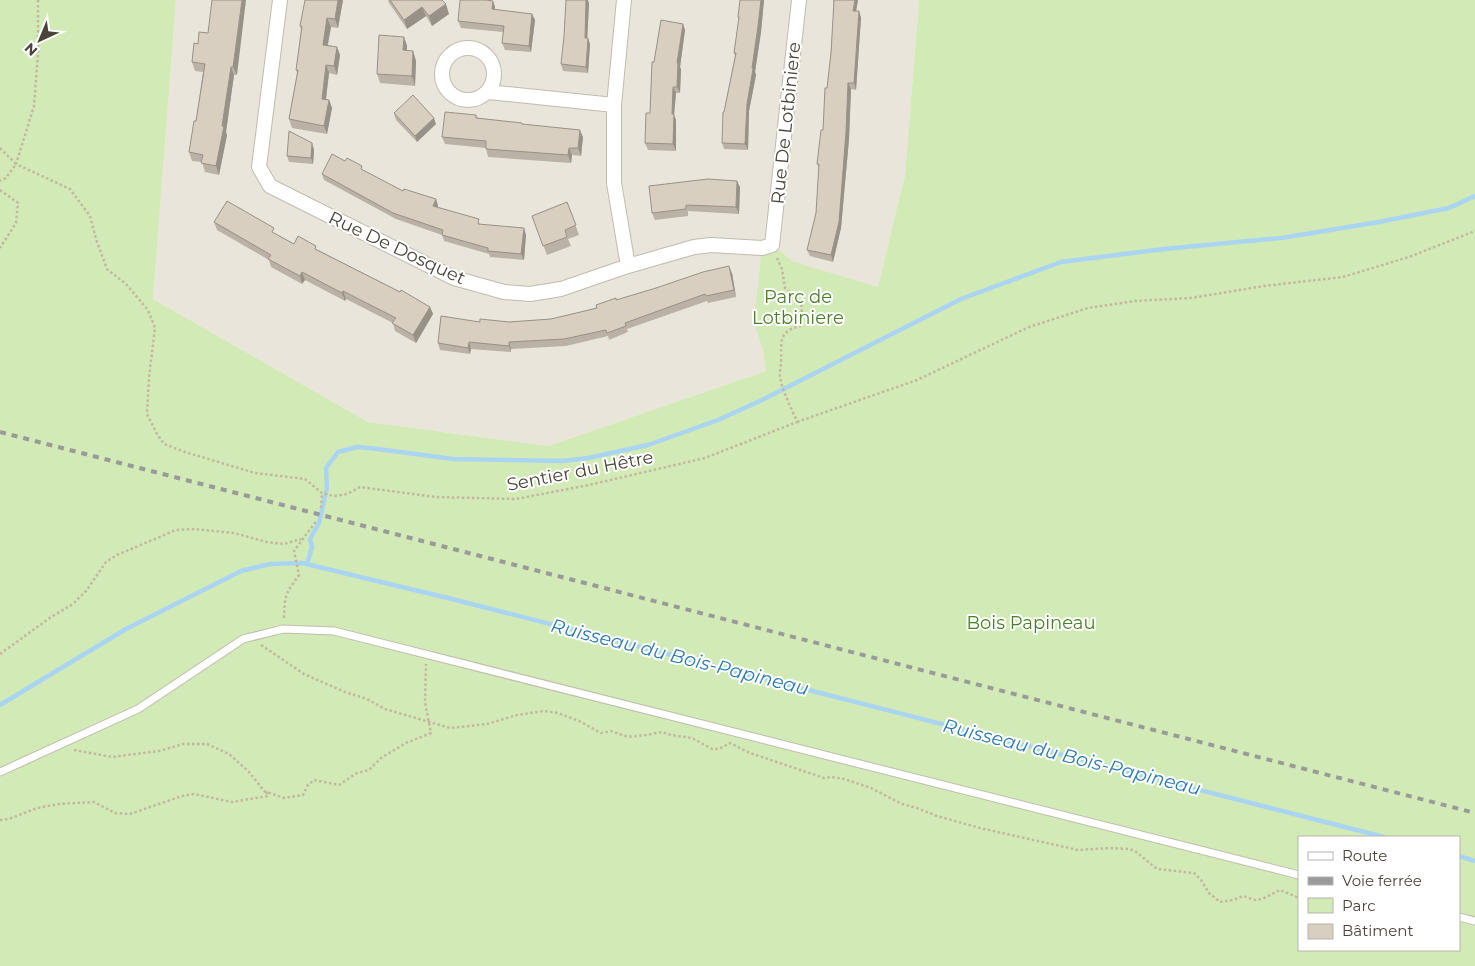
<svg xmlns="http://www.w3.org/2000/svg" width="1475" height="966" font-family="Montserrat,sans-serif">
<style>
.residential{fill:#eae5da}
.green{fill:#d2eab5;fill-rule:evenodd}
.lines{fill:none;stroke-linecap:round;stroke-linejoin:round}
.stream{stroke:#a9d4f2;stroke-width:4.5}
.lane-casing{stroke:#c2bbae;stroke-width:9}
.street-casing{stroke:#c2bbae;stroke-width:16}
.path{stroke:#c4b79f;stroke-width:2.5;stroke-dasharray:2.5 2.5;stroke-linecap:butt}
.lane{stroke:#fff;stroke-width:7}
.street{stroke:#fff;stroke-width:14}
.rail{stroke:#9a9a9a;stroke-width:4;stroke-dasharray:6 6;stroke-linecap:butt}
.wall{fill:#bab2a6}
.shaded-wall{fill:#979187}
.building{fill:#d8cfc1;stroke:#979187}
.labels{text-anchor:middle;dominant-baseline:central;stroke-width:4;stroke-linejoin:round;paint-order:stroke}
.street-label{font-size:18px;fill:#4b4439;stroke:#fff}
.park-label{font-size:18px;fill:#4a7f2a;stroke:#fff}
.water-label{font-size:19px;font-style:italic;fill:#2e7ab2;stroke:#fff}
</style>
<rect width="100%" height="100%" fill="#f6f3ec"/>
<path class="residential" d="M176,0H919L905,175L870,321L766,371L548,446L368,422L153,299Z"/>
<path class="green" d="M0,0H176L153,299L368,422L548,446L766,371L763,350L754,322L762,248L772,245L794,262L878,287L905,175L919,0H1475V966H0ZM1299,837H1459V950H1299Z"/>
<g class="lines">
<path class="stream" d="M307,564L312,547L310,539L319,523L327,488L326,468L338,452L357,447L378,449L453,459L563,461L588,458L648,445L718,420L760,401L961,299L1061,262L1164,249L1281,238L1379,222L1449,208L1475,196
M0,705L126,629L241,571L270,564L302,563L452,599L1384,837
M1459,856L1475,861"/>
<defs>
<path id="lane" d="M0,772L138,709L243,639L283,629L334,631L1299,875
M1459,917L1475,921"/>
<path id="street" d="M280,0L259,167L270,186L454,278L504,292L530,294L561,289L628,266L694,247L711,245L762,248L772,245L799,0
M624,0L614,105V183L628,266
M442 74a26 26 0 1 1 52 0a26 26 0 1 1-52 0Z
M488,92L614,105"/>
</defs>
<use href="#lane" class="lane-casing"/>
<use href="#street" class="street-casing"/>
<path class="path" d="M38,0V53L34,106L16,164L70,189L90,216L96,239L107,269L126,284L148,310L155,328L149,377L147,414L157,434L164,444L185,452L255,473L305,479L322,493L334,496L347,494L360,487L435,497L516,499L589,485L705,458L797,422C792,409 782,391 780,377C779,373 781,367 781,362C782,342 777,332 800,326L802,309L801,303L785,288L782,269L777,258
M0,148L16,164L6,178L0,181
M0,190L18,203L16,223L0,248
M797,422L917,380L1029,327L1088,308L1135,301L1191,298L1264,286L1343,277L1409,257L1475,231
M321,508L322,493
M284,618C285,593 285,595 299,575L294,551L317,520
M261,645L304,674L345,692L367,699L385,709L450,728L487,724L517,715L544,711L558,713L579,721L601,733L611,731L628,737L646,735L662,732L671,735L692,738L712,749H719L730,743L750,753L824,778L832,777L844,779L871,788L902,804L917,808L937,816L980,828L1078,850L1110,848L1129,849L1135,851L1157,869L1194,873L1201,880L1209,893L1220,902L1233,900L1243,896L1255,900L1262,899L1280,890L1299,898
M0,654L51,617L73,604L86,591L106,562L117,555L176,530L194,529L234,533L267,542L284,544L301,539
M74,750L112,757L159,751L183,744H207L229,754L249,772L264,791L284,798L303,795L308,785L314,780L339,785L357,773L369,770L381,758L406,743L431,733L425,702L426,664
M0,820L9,819L37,808L59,804L94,802L115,813L130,814L182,796L194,794L232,802L268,796L266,791"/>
<use href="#lane" class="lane"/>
<use href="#street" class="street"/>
<path class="rail" d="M0,432L1475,813"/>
</g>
<path class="wall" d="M212,0L237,75H234L226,132L227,135L219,175L205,172L202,162L192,161L189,152L196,121L203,72L195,71L192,62L198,44L208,33Z
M343,0L338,28L331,27L328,45L337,47L340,55L337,75L329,73L326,99L329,100L332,108L327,134L292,128L289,119L297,73L296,70L301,30L300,26Z
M388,0H442L449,14L432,26L426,16L407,29L389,3Z
M740,0H764L761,32L755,72L756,75L749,111L748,150L724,149L722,143L724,112L735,56L734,53L739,20L738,17Z
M833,0H858L856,11H859L861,18L856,90L851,89L849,139L841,228L833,262L810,256L807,250L816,213L819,169L817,164L823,130L831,53L834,3Z
M493,1L495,7V10L532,14L535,20L531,52L505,50L502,43L503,32L461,28L458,21Z
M589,3L587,38L590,44L588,73L563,71L561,64Z
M683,24L685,30L680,67L681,69L680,93H676L674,115L676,120V151L648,150L645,143L650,113L654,62Z
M404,37L407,46V51H413L416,61L415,86L380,83L377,74Z
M394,113L436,124L417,142L396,120Z
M476,115L478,118L523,124L583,137L581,156L572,155L571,163L488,157L486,148L445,144L442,137Z
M312,143L314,150L313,164L289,162L287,156Z
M364,171L403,191L436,199L438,206L437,207L481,224L526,235L524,260L490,257L489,254L444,241L442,235L396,219L324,180L322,174Z
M740,187L739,214L688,211V216L655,220L652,213Z
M567,202L579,235L568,239L571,246L547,255L532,216Z
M214,222L276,234L294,244L318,250L430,307L433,314L416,343L395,331L393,323L346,299L345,301L305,280L302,284L271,267L269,260L217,230Z
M732,273L736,297L708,303L707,301L627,329L628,332L609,340L608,336L566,346L511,349V352L471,349L470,354L440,350L438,343L480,322H509L551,319L597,308L616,300Z"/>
<path class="shaded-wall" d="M242,0H246L237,75L233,67Z
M338,0H343L338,28L335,19Z
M586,0H588L589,3L587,44L585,38Z
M761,0H764L761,32L755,72L756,75L749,111L748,150L745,144L747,104Z
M855,0H858L855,17L853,11Z
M493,1L495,7V16L492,9Z
M446,4L449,14L432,26L429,16Z
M422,7L426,16L407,29L404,20Z
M859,11L861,18L856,90L854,83Z
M532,14L535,20L531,52L529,46Z
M327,18L331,27L326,53L323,45Z
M683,24L685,30L680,67L681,69L680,93L677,87V63Z
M404,37L407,46L406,60L403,50Z
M588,38L590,44L588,73L586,67Z
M337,47L340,55L337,75L334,66Z
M413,51L416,61L415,86L412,76Z
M326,65L329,73L325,107L322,99Z
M231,67L234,75L226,132L227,135L219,175L216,166Z
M848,83L851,89L849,139L841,228L833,262L831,255Z
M673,87L676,93L674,115L676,120V151L673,144L672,114Z
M329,100L332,108L327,134L324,126Z
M434,118L436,124L417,142L415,136Z
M580,130L583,137L581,156L578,148Z
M312,143L314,150L313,164L311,158Z
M569,148L572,155L571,163L568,155Z
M737,181L740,187L739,214L736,207Z
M436,199L438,206L436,213L433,206Z
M524,228L526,235L524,260L521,254Z
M729,266L732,273L736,297L734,290Z
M302,272L305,280L302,284L300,276Z
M343,291L346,299L345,301L342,293Z
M430,307L433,314L416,343L413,335Z
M469,342L471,349L470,354L468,348Z
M509,342L511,349V352L509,346Z"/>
<path class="building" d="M212,0H242L233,67H231L222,126H224L216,166L201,163L203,155L189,152L194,121H196L205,64L192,62L194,43L198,44L199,32L208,33Z
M305,0H338L335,19L327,18L323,45L337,47L334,66L326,65L322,99L329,100L324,126L289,119L298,70H296L302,26H300Z
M390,0H442L446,4L429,16L422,7L404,20Z
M460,0H486L493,1L492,9L532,14L529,46L502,43L504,26L458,21Z
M566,0H586L585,38H588L586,67L561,64L564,36Z
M740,0H761L758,26L752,68L753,69L747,104L745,144L722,143L723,112H724L736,53H734L739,17H738Z
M834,0H855L853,11H859L854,83H848L846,132L839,222L831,255L807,250L816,213L819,164H817L821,130H823L825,88H827L831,53Z
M661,20L683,24L677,63H678L677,87H673L672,114H674L673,144L645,143L646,113H650L652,62H654Z
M379,35L404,37L403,50L413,51L412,76L377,74Z
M413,95L434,118L415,136L394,113Z
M445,112L476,115V118L522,123V124L580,130L578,148H569L568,155L486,149V141L442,137Z
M289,131L312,143L311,158L287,156Z
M332,154L345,161L347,158L362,166L361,169L403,191L404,189L436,199L433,206L479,219L478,224L524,228L521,254L488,251V248L442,235L443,230L393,213L322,174Z
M708,179L737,181L736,207L686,205V209L652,213L649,186Z
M227,201L274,228L272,232L294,244L298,236L316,246L315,249L400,292L401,290L430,307L413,335L392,323L396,318L343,291L342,293L302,272L300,276L268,259L271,255L214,222Z
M567,202L576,225L565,230L567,237L543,246L532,216Z
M729,266L734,290L706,296L705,294L625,323L626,326L607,333L606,330L564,339L509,342V346L469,342L468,348L438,343L441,316L480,322V319L509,322L551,319L597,308L596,305L616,298V300L656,288L703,272Z"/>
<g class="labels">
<g class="street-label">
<text transform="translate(786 123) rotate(-84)">Rue De Lotbiniere</text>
<text transform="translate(397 248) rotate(25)">Rue De Dosquet</text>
<text transform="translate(580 471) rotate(-11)">Sentier du Hêtre</text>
</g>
<g class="park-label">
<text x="798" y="297">Parc de<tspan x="798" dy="21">Lotbiniere</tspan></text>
<text x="1031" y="623">Bois Papineau</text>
</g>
<g class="water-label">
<text transform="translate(680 657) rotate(14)">Ruisseau du Bois-Papineau</text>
<text transform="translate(1072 757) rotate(14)">Ruisseau du Bois-Papineau</text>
</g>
</g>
<rect x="1298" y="836" width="162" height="115" fill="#ffffff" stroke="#b7b4b0"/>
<rect x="1308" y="852" width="25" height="8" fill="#ffffff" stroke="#b7b4b0"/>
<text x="1342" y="861" font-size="15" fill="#4b4439">Route</text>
<rect x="1308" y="877" width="25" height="8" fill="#9a9a9a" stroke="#b7b4b0"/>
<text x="1342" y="886" font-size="15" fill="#4b4439">Voie ferrée</text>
<rect x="1308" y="898" width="25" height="15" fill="#d2eab5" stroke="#b7b4b0"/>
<text x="1342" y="911" font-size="15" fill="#4b4439">Parc</text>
<rect x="1308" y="924" width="25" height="15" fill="#d8cfc1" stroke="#b7b4b0"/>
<text x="1342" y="936" font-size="15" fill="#4b4439">Bâtiment</text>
<g transform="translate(40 40) rotate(224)" stroke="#ffffff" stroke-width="4" paint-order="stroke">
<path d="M0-4L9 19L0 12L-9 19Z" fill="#4b4439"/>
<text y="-8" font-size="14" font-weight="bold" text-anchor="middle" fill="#4b4439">N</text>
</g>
</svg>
